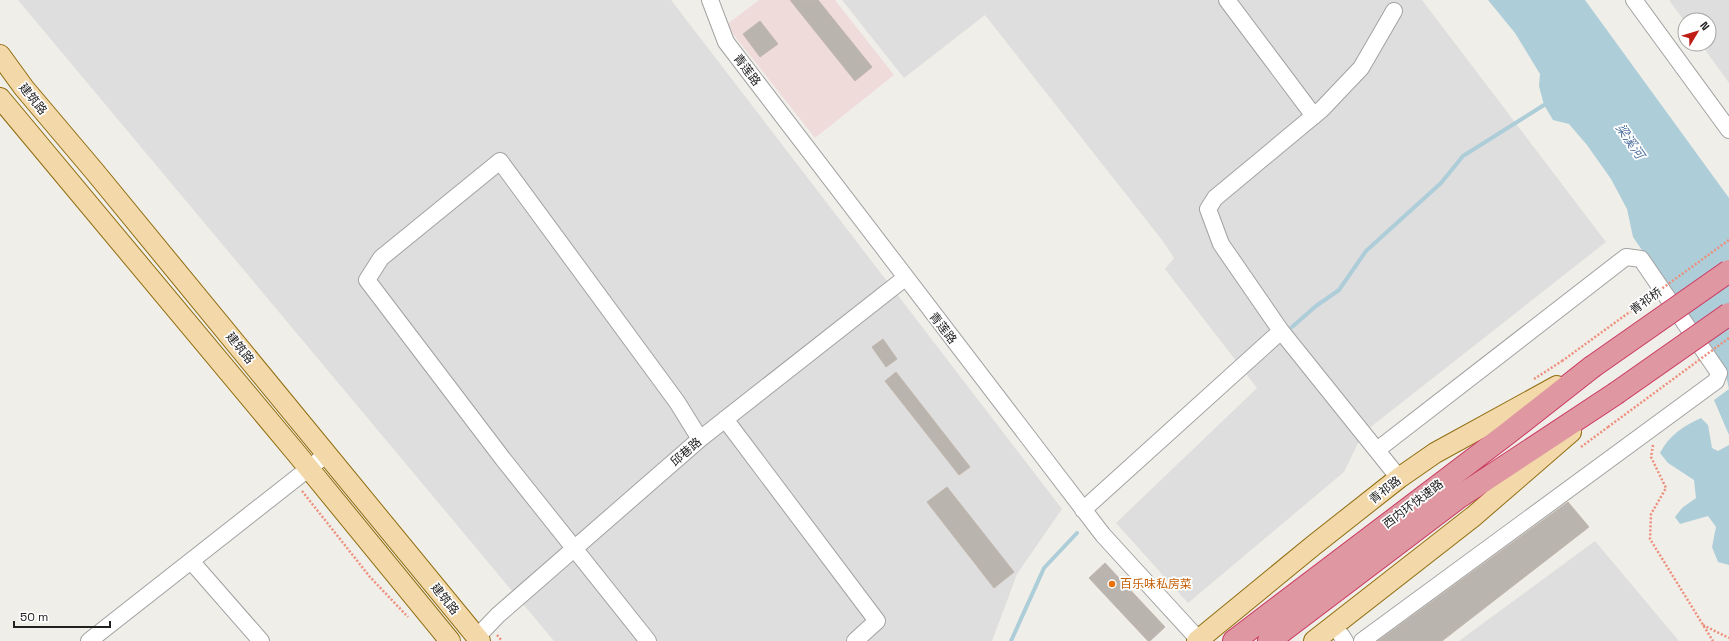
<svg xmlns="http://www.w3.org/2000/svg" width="1729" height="641" font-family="'Space Grotesk','Noto Sans SC',sans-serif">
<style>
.residential{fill:#dfdede}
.commercial{fill:#efdcda}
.water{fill:#adcdd9}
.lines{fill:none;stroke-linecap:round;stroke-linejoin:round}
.stream{stroke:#adcdd9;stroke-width:4}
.building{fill:#bab4ae;stroke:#c1b6ac}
.minor-casing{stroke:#a2a2a2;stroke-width:18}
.major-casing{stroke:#8f6d0f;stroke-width:22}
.highway-casing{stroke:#cb3962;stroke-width:24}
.path{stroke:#ed8f7d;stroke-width:2.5;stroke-dasharray:2 2;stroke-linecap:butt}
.minor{stroke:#fff;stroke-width:16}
.major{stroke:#f3d8aa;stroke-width:20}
.highway{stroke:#df98a1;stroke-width:22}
.highway-bridge-casing{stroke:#cb3962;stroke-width:24;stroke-linecap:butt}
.path-bridge{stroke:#ed8f7d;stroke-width:2.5;stroke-dasharray:2 2;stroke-linecap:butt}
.highway-bridge{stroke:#df98a1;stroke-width:22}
.food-dot{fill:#e8710a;stroke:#fff;stroke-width:1.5}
.labels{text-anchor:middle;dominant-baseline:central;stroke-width:3.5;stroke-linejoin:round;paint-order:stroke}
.street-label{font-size:12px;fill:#212121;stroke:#fff}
.food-label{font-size:12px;fill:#c56008;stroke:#fff;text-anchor:start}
.water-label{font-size:13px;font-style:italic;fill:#5275a0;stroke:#fff}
</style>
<rect width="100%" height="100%" fill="#f0eee8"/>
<path class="residential" d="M18,0H671L1062,509L1017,574L992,641H554Z
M842,0H1422L1606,242L1363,433L1344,472L1188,603L1116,523L1257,388L1165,269L1174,258L1162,240L985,15L904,78Z
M1669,0H1729V83L1701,44H1709V20H1685V22Z
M1595,541L1679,641H1459Z"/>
<path class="commercial" d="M759,0H835L894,75L815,138L726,25Z"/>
<path class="water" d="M1488,0H1585L1729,198V389L1725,371L1633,237L1627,209L1611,179L1587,145L1569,124L1553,120L1544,105L1539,86L1540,74L1515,33Z
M1729,389V435L1714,400Z
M1701,418L1708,425L1712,448L1718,451L1729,445V565L1718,562L1712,547L1716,527L1708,516L1680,524L1675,517L1682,508L1696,498L1694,480L1668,463L1660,453C1669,435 1684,426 1701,418Z"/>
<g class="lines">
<path class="stream" d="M1292,327L1316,306L1339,290L1366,251L1441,183L1463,156L1544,105
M1011,641L1044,568L1077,533"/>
</g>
<path class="building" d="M790,0H818L872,67L855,81Z
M760,21L778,44L760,57L743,34Z
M883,339L897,359L886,367L872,347Z
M896,372L970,467L959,475L885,381Z
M947,487L1014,572L994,588L927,502Z
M1568,502L1589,527L1442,641H1378Z
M1105,563L1165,627L1150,641H1148L1089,578Z"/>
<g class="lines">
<defs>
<path id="minor" d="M710,0L726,42L1103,535L1199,640
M1227,0L1314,116
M1634,0L1729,130
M1394,11L1361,68L1322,109L1215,198L1208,209L1221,244L1281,331L1399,478
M725,419L877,621L855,641
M1083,510L1281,331
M191,561L261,641
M1341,635L1345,641
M477,637L498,615L700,439L905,278
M89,641L327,454
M648,641L503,459L367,280L381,258L500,161L677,402L700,439
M1362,641L1716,381L1719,373L1641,259L1626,257L1377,450"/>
<path id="major" d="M0,55L24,88L95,172L480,641
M0,98L297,454L450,641
M1197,641L1314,545L1399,478L1435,453L1557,386
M1314,641L1474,516L1571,432"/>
<path id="highway" d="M1234,641L1508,433L1592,367
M1269,641L1459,497L1615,394"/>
</defs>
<use href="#minor" class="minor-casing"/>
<use href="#major" class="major-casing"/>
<use href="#highway" class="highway-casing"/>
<path class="path" d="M1534,379L1562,361
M1653,445L1651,457L1666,488L1651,514L1650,539L1713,641
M1581,447L1608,427
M302,491L370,577L408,617
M1703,625L1729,638
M497,635L502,641"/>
<use href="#minor" class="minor"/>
<use href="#major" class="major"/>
<use href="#highway" class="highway"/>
<defs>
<path id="highway-bridge" d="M1592,367L1729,271
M1615,394L1729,314"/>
</defs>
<use href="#highway-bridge" class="highway-bridge-casing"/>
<path class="path-bridge" d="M1562,361L1729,240
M1608,427L1729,338"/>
<use href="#highway-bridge" class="highway-bridge"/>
</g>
<circle class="food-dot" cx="1112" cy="584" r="4"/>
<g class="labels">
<g class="street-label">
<text transform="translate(747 70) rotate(53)">青莲路</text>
<text transform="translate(33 99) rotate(51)">建筑路</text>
<text transform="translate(1646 301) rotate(-36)">青祁桥</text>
<text transform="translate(943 328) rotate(52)">青莲路</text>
<text transform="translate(240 348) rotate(51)">建筑路</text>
<text transform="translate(686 452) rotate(-41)">邱巷路</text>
<text transform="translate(1385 490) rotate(-38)">青祁路</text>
<text transform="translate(1413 504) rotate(-37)">西内环快速路</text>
<text transform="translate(445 599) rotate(51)">建筑路</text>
</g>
<g class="food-label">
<text x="1120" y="584">百乐味私房菜</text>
</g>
<g class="water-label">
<text transform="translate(1630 141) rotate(55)">梁溪河</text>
</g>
</g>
<g transform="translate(1697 32) rotate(52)"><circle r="19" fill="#ffffff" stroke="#a6a6a6"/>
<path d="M0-3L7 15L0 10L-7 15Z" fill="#be1e14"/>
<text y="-6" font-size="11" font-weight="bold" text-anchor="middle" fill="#212121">N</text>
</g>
<path d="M14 621v6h96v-6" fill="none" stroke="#212121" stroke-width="2"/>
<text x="20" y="621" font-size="12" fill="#212121" stroke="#ffffff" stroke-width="3" paint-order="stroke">50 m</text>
</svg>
